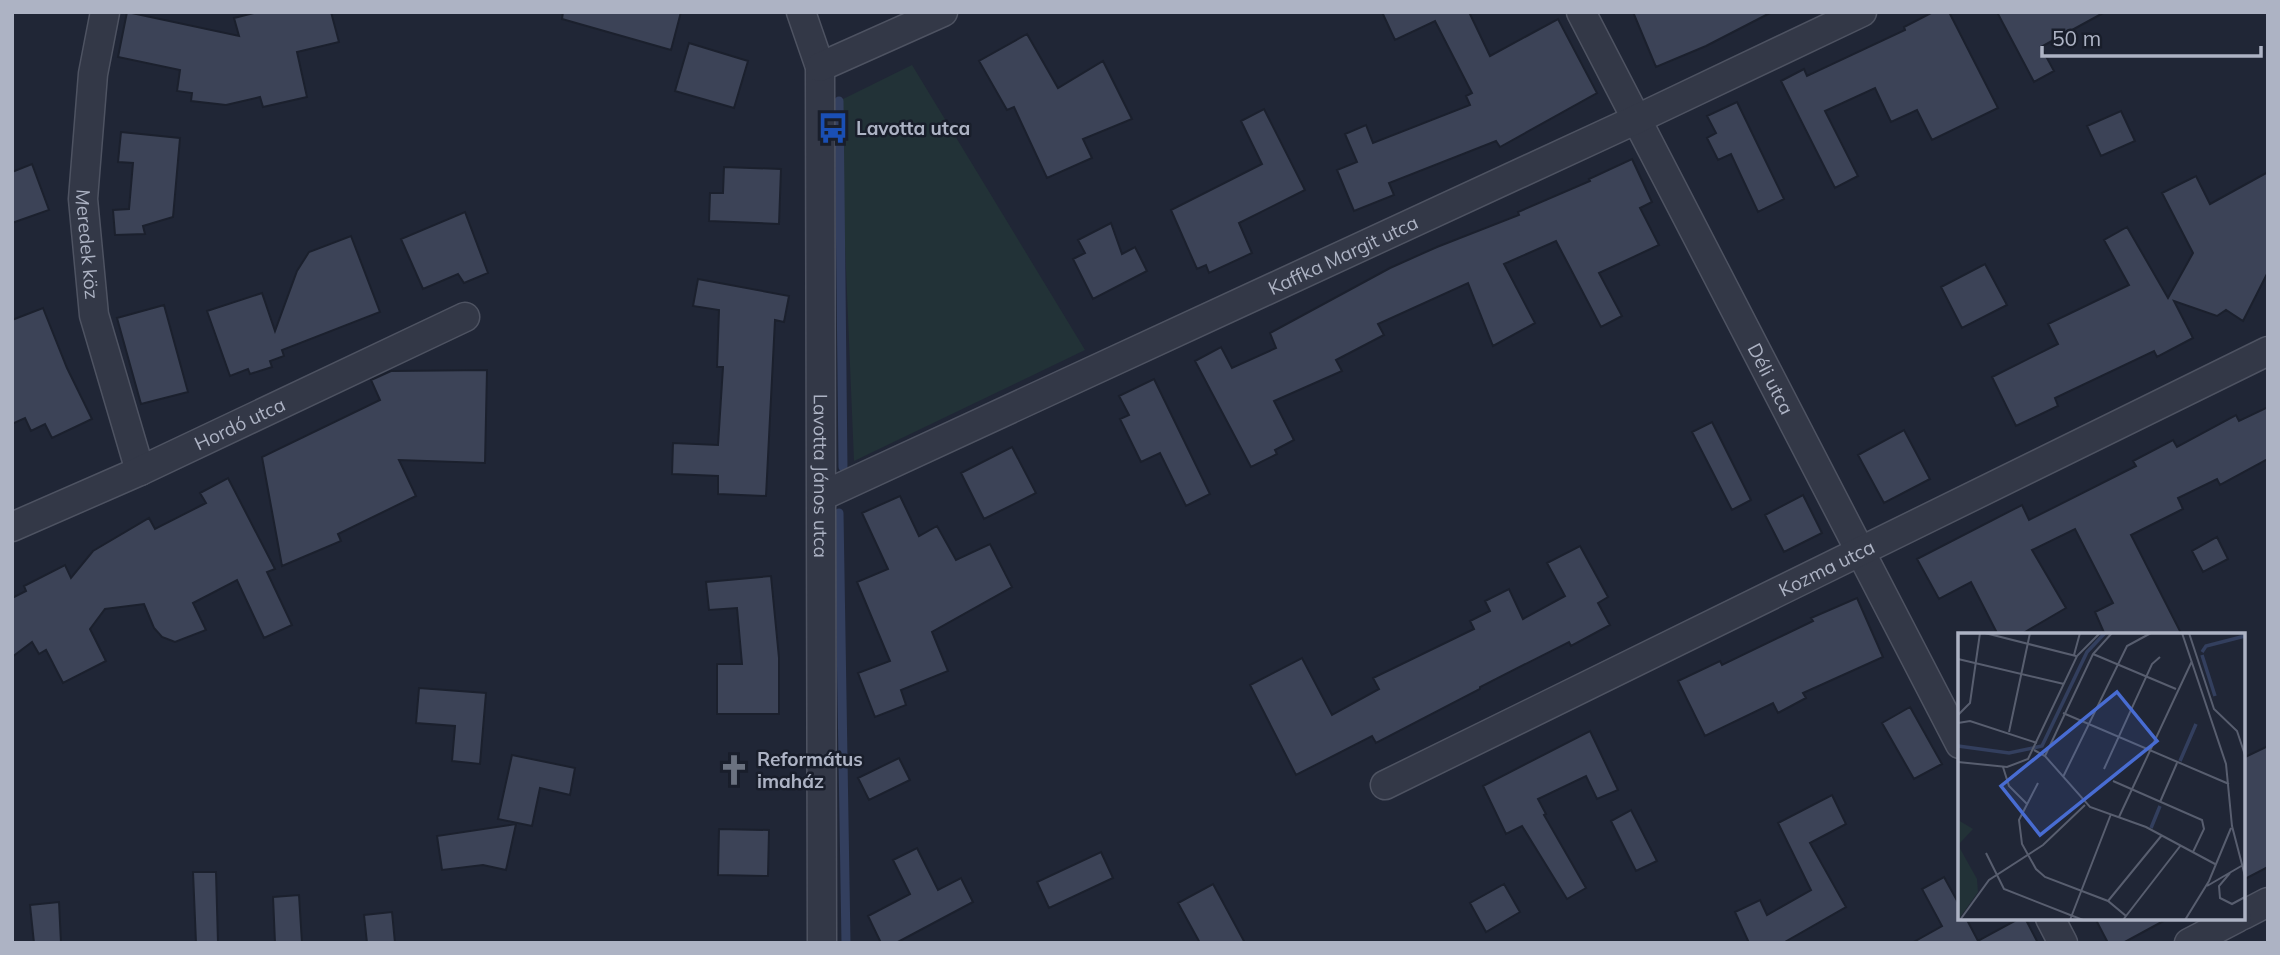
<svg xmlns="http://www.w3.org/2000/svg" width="2280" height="955" font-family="Mulish,sans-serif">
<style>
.green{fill:#223237}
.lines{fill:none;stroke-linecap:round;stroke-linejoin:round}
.stream{stroke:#333f5e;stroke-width:9}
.building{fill:#3c4357;stroke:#1b202d;stroke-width:2}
.minor-casing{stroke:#4e5362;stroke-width:31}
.minor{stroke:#333847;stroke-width:28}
.labels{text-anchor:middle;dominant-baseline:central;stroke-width:5;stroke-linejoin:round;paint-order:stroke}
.poi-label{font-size:19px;font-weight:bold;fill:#adb3c4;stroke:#191e2b;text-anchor:start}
.street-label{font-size:19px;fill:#adb3c4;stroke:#191e2b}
.inset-river{fill:none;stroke:#333f5e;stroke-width:3.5}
.inset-road{fill:none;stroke:#585e6f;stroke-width:2}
.view{fill:#486cd2;fill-opacity:0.15;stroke:#486cd2;stroke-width:3.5}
.inset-edge{fill:none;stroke:#adb3c4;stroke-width:3.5}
</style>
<rect width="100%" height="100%" fill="#202636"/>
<path class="green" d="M912,65L1085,350L854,461L839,101Z"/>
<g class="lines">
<path class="stream" d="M839,101L843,467
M839,513L846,943"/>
</g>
<path class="building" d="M127,12L239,36L234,18L258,12H331L339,42L297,52L307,97L263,107L260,97L226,105L191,101L192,93L177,91L180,70L118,57Z
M563,12H681L671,50L562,19Z
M1382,12H1469L1490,56L1558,19L1597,93L1500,147L1496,141L1389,183L1394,195L1354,211L1337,170L1357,162L1345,134L1366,125L1373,143L1470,105L1466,96L1472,93L1435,21L1395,40Z
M1633,12H1772L1706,46L1656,67Z
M1933,12H1949L1998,108L1932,140L1917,110L1891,122L1875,88L1825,111L1858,176L1835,188L1781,81L1804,69L1807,76L1905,30L1904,27Z
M1997,12H2105L2041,47L2054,71L2034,82Z
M1027,34L1058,88L1103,61L1132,119L1083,139L1092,158L1047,178L1014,107L1007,110L979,61Z
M689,43L748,61L734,108L675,91Z
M1737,102L1784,199L1758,212L1731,154L1718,160L1707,138L1716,133L1707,116Z
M1264,109L1305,190L1239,223L1252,253L1209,273L1206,265L1197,269L1171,210L1262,164L1241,121Z
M2121,111L2135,141L2101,156L2087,126Z
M121,132L180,138L173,217L143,226L145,234L115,235L113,210L129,209L133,163L118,162Z
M1632,159L1652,202L1640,208L1659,245L1599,273L1622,316L1601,327L1556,241L1504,264L1535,323L1493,346L1468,283L1378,324L1384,335L1336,360L1342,371L1274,401L1294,440L1275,450L1277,454L1251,467L1195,361L1221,347L1232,368L1276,348L1270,333L1390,268L1437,247L1519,215L1518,212L1590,181L1589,179Z
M32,164L49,210L12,223V172Z
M724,167L781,169L779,224L709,221L710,193H723Z
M2268,172V272L2243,321L2226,310L2217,316L2174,301L2193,338L2157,357L2154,351L2055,398L2058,406L2016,426L1992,377L2058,344L2048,324L2129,285L2104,240L2127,227L2168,298L2193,253L2162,193L2196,176L2210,204Z
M465,212L488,273L464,283L458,274L423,289L401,239Z
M1111,223L1122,254L1135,247L1147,271L1093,299L1073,259L1085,253L1078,240Z
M351,236L380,312L282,350L284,356L270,361L272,367L250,374L248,369L230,376L207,311L262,293L275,331L297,271L309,252Z
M1985,264L2007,305L1962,328L1941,287Z
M698,279L789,296L784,322L775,320L766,496L718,494V476L672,474L673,443L718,445L723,367H717L719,310L693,306Z
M164,305L188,392L141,404L117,318Z
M43,308L67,368L92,419L52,438L45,424L31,431L25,418L12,424V320Z
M487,370L485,463L399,460L416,496L338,534L341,541L282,566L262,457L380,400L371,380L391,371Z
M1154,379L1210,494L1186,506L1160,453L1141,462L1120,419L1129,415L1119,396Z
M2268,407V459L2220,485L2217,479L2178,498L2183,509L2131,535L2182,635H2105L2095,612L2113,603L2075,529L2032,550L2066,608L2020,635H1998L1971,582L1939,599L1917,559L2022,505L2029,520L2136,466L2133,461L2173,440L2177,447L2236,415L2239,421Z
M1712,422L1751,500L1732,510L1692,432Z
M1904,430L1930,479L1884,503L1858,455Z
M1012,447L1036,493L984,519L961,473Z
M228,478L275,569L267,572L292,625L264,638L237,580L193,603L206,630L175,642L162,637L154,628L144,604L105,609L90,629L106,661L63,683L46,650L39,654L32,642L12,657V598L26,591L24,586L65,565L71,578L93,551L149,518L155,529L206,503L200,493Z
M1803,495L1822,533L1784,552L1765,515Z
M900,496L919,536L937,526L956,560L990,544L1012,587L932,632L948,671L901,690L906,705L875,717L858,673L890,661L857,582L888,569L862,513Z
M2217,537L2228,559L2203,572L2192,551Z
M1580,546L1608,597L1598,603L1610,625L1571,646L1569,642L1480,687V689L1376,743L1372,736L1296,775L1250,685L1302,658L1332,715L1379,689L1373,678L1474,629L1470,621L1490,611L1485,601L1509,589L1523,619L1565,596L1547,563Z
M771,576L779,658V714H717V664H742L737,608L709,610L706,582Z
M1857,598L1883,657L1803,693L1806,698L1778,713L1773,703L1705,736L1678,681L1720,661L1722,665L1813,621L1811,618Z
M419,688L486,693L480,764L452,761L455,726L416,723Z
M1910,707L1942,764L1914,779L1882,723Z
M1590,731L1618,790L1597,799L1586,776L1538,799L1546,814L1544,815L1586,888L1567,899L1522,826L1506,834L1483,786Z
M2268,746V867L2243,880V758Z
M512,755L575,768L570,795L540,788L532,826L498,819Z
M899,758L910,780L869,800L858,778Z
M1832,795L1846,824L1810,843L1846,907L1783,943H1749L1735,912L1760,900L1767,915L1811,890L1778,823Z
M1631,810L1657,861L1636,871L1611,821Z
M516,824L506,870L483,865L442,870L437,836Z
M719,829L769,830L768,876L718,875Z
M917,848L938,890L961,878L973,902L896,943H881L868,916L910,894L893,860Z
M1101,852L1113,878L1049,908L1037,882Z
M193,872H216L218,943H196Z
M1944,877L1960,906V918H1966L1978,941L2020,918H2025L2038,943H1912L1942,926L1922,889Z
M1213,884L1245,943H1200L1178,903Z
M1504,884L1520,912L1486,932L1470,903Z
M299,895L302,943H275L273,897Z
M59,902L61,943H34L30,905Z
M392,912L395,943H367L364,915Z
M2095,918H2169L2123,943H2108Z"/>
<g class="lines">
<defs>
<g id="minor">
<path id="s1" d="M105,12L93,74L83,199L94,315L140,471"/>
<path id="s2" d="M801,12L820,67L822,943"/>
<path id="s3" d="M1581,12L1960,744"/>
<path d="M820,67L943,12"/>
<path id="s4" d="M822,496L1635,120L1862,12"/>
<path id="s5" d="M12,527L140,471L465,317"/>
<path id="s6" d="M1385,785L2268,351"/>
<path d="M2243,915L2268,902"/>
<path d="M2050,918L2063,943"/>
<path d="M2189,943L2237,918"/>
</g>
</defs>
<use href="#minor" class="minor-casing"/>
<use href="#minor" class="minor"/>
</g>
<defs>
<symbol id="bus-bare" viewBox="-9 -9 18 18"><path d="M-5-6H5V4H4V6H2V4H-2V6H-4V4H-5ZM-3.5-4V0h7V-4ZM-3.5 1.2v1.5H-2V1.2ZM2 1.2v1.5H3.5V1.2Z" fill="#1a4fb4" stroke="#191e2b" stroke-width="2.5" paint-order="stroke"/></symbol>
<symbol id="church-bare" viewBox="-9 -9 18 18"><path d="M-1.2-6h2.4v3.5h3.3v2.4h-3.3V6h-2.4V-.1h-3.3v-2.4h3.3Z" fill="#6b7280" stroke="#191e2b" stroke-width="2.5" paint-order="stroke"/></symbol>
</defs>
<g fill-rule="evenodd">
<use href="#bus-bare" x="811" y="106" width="44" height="44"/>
<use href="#church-bare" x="712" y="748" width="44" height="44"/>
</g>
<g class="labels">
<g class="poi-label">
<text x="856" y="128">Lavotta utca</text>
<text x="757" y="759">Református<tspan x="757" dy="22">imaház</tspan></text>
</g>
<g class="street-label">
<text stroke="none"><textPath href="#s1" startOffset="234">Meredek köz</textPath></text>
<text stroke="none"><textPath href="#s4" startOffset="574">Kaffka Margit utca</textPath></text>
<text stroke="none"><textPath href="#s3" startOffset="413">Déli utca</textPath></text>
<text stroke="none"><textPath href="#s5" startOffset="250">Hordó utca</textPath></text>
<text stroke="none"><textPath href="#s2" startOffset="467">Lavotta János utca</textPath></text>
<text stroke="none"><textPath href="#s6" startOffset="492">Kozma utca</textPath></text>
</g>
</g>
<g transform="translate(1958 633)">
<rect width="287" height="287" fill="#202636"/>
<path d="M0,187L15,196L0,212L19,246L20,259L0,287Z" fill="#223237"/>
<path class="inset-river" d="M244,19L248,13L287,3M244,22L257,63M0,113L51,120L84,113L129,19L147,0M222,128L238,91M193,195L202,173"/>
<path class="inset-road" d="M27,0L118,23M224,0L268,131L274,193L287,243M231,0L256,76L279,98L287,122M135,21L218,56M116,22L122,0M0,26L106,51M105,80L271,151M0,82L12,70L22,0M0,90L12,88L79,110M51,99L72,0M76,117L87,123L132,174L188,194L257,231M87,123L135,21L154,0M0,129L49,134L70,126L119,23L142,0M45,134L51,153L69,171M146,136L194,31L202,24M105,144L169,13L193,0M155,148L244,187L246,196L235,219M80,150L61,187L64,211L78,236L87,244L150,268L168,283L165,287M202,169L219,130M161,184L234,28M28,220L46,256L125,287M272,240L261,253L262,265L274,271L287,264M249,253L285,232M150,268L204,202M168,283L223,212M2,287L31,247L85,212L127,172M112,287L153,181M227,287L251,248L273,195"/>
<path class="view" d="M159,59L199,108L82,202L43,153Z"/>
<rect width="287" height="287" class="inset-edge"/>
</g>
<rect width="2280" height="955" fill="none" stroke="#adb3c4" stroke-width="28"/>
<path d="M2042 46v10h219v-10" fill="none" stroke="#adb3c4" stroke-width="3.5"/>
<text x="2052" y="46" font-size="21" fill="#adb3c4" stroke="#191e2b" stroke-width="5" paint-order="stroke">50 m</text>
</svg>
